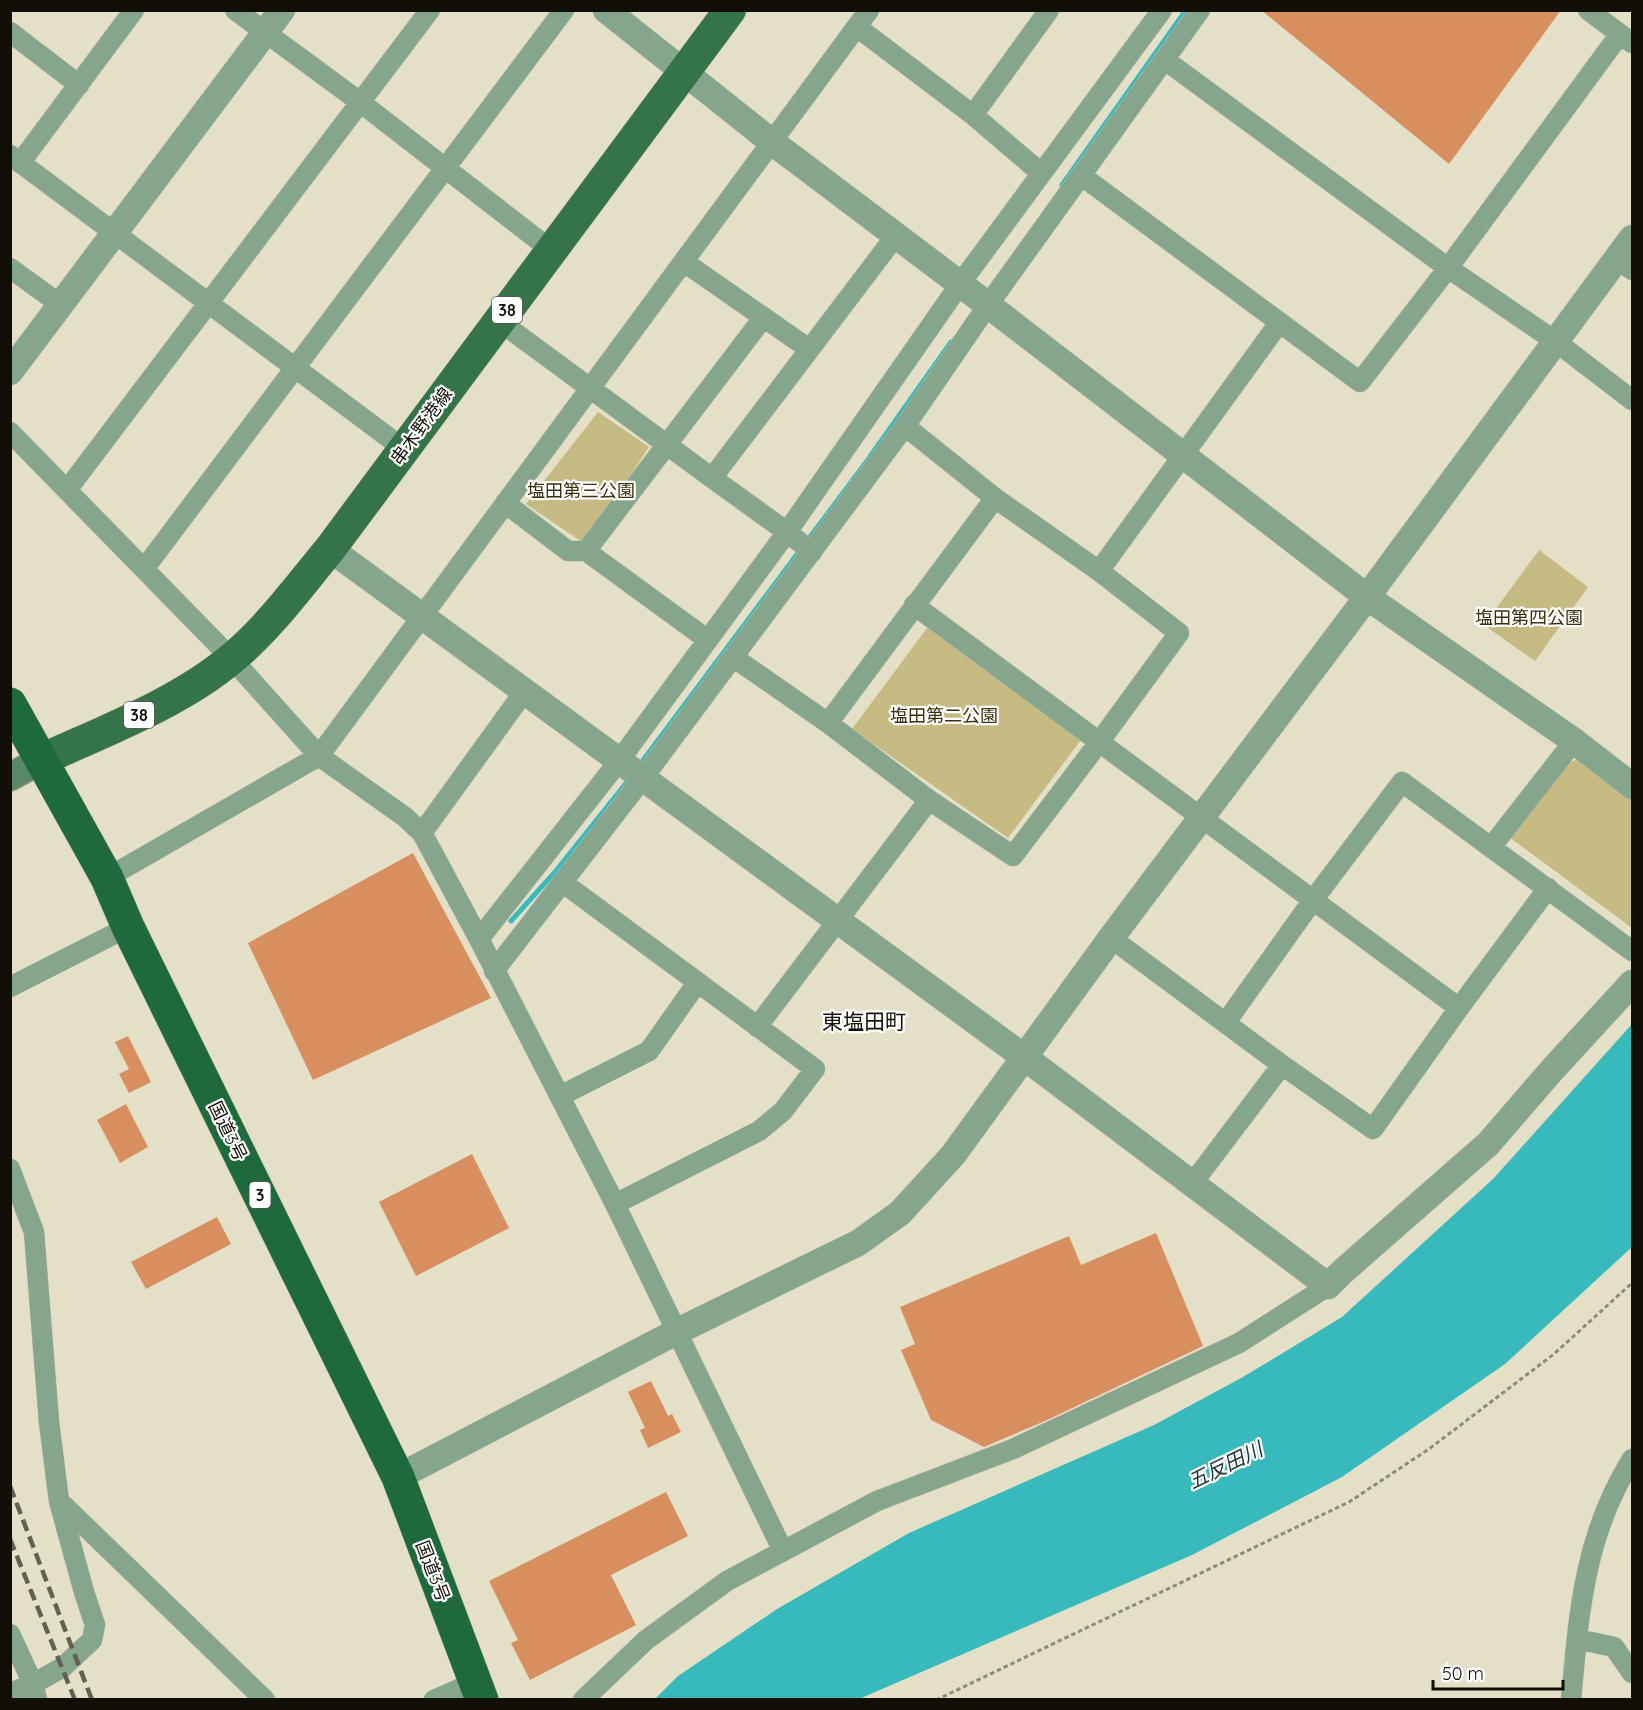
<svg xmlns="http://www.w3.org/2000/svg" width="1643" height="1710" font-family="Quicksand,'Noto Sans JP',sans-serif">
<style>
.green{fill:#c5ba82}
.water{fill:#38babd}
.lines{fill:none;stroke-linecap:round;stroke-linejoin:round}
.stream{stroke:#38babd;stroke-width:5}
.building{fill:#d88f5f}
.minor-casing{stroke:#bebaa4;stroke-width:21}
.tertiary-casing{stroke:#bebaa4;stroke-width:27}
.secondary-casing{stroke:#bebaa4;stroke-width:30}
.primary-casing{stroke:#bebaa4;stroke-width:33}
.trunk-casing{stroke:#bebaa4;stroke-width:34}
.path{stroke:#8f8b79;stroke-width:3;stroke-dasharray:4.5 3;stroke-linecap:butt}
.minor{stroke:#85a58d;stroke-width:20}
.tertiary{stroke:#85a58d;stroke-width:26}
.secondary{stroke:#588865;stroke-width:28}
.primary{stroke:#357349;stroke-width:32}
.trunk{stroke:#1f6a3d;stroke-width:33}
.rail{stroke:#636052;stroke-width:4.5;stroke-dasharray:12 6;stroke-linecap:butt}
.labels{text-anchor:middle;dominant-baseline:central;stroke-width:4.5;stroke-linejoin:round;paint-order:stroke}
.shield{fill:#fff;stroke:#585751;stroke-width:1.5}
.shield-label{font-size:16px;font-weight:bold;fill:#110f07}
.street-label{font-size:18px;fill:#110f07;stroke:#fff}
.park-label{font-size:18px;fill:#39320c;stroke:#fff}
.water-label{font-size:20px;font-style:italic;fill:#203536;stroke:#fff}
.quarter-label{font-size:21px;fill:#110f07;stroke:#fff}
</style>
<rect width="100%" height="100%" fill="#e4dfc7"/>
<path class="green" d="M598,412L649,447L585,544L526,504Z
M1539,550L1588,587L1535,661L1484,625Z
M930,624L1083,737L1008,838L852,729Z
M1585,756L1632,792V928L1509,837L1567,764Z"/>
<path class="water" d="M1632,1024V1247L1505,1364L1342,1477L1192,1555L859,1699H655L678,1676L777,1609L909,1533L1154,1425L1243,1377L1342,1317L1493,1179Z"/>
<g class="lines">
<path class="stream" d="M1062,185L1186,10
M807,541L867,461L951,342
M638,767L801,549
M511,921L555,872L631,777"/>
</g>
<path class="building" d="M1261,10H1561L1449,164Z
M413,853L491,998L313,1080L248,943Z
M128,1036L151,1082L129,1093L119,1074L129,1069L115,1042Z
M126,1104L148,1147L120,1163L97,1120Z
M472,1154L509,1228L416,1276L379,1202Z
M217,1217L231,1244L146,1289L131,1262Z
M1156,1233L1203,1346L1045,1421L984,1447L931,1420L901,1350L915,1344L900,1307L1069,1236L1081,1265Z
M651,1381L668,1416L672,1414L681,1432L648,1448L640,1430L645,1428L628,1392Z
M666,1492L688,1536L611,1575L636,1625L530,1680L511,1643L518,1640L489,1581Z"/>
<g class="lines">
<defs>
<path id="minor" d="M235,10L360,102L551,250
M1588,10L1632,43
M857,27L973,115L1041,173
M10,32L79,85
M1165,60L1448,268L1555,341L1632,400
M973,115L1049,10
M10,155L404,449
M20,163L134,10
M1082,176L1360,382L1448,268L1620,34
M1617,258L1632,270
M684,262L809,349
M10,268L61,305
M499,321L712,478L787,532L812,552
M10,432L232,659L319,756L405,817L422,833L479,939L615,1204L783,1551
M712,478L897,234
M67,490L430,10
M505,503L568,551H586L708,640
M586,551L763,318
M144,569L564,10
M1099,571L1279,323
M914,605L1459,1008
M733,657L828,723L929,800L1013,856L1100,741L1179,633L1099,571L995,498L905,426
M828,723L995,498
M422,833L524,692
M1492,846L1574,741
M107,878L319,756L869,10
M562,882L815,1069L783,1111L759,1131L615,1204
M1111,938L1282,1065L1373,1129L1459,1008L1548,888
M479,939L619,761L787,532L960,284L1162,10
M494,971L643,778L905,426L988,305L1200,10
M10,987L128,927
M1226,1022L1313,900L1402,782L1632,951
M757,1027L929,800
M560,1096L649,1051L697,983
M10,1169L34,1232L49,1422L59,1501L84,1592L95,1625L92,1640L63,1667L33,1684L10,1693
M1192,1184L1282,1065
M59,1501L265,1700
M10,1634L33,1684L37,1700
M1577,1639L1614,1647L1632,1673
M434,1700L475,1682
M583,1700L646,1640L727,1581L877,1501L1013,1449L1239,1343L1328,1286
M1571,1700C1579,1612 1584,1536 1632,1459"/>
<path id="tertiary" d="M606,10L772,142L988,305L1367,597L1574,741L1632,786
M10,372L282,10
M330,549L1024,1057L1328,1286L1342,1272L1488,1144L1552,1070L1632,983
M398,1477L676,1332L858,1243L900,1213L953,1155L1111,938L1367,597L1632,238"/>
<path id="secondary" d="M10,777L41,760"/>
<path id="primary" d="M41,760C102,732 179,703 231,659C269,628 299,586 330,549L730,10"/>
<path id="trunk" d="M10,704L107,878L128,927L398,1477L482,1700"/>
</defs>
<use href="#minor" class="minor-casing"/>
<use href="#tertiary" class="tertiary-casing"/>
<use href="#secondary" class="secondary-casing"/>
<use href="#primary" class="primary-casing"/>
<use href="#trunk" class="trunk-casing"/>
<path class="path" d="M936,1700L1349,1502L1429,1449L1554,1354L1632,1283"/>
<use href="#minor" class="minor"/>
<use href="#tertiary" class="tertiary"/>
<use href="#secondary" class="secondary"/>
<use href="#primary" class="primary"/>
<use href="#trunk" class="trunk"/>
<path class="rail" d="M10,1486L92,1700
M10,1539L75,1700"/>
</g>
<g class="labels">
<g class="shield">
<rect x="492" y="297" width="30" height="26" rx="4.5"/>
<rect x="124" y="702" width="30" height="26" rx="4.5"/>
<rect x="249.5" y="1182" width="21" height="26" rx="4.5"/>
</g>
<g class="shield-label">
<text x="507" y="310">38</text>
<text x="139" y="715">38</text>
<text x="260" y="1195">3</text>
</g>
<g class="street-label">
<text transform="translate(421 426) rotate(-54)">串木野港線</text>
<text transform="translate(228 1131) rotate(64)">国道3号</text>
<text transform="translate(433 1571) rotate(69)">国道3号</text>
</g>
<g class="park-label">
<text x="581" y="490">塩田第三公園</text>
<text x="1529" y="617">塩田第四公園</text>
<text x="944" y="715">塩田第二公園</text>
</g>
<g class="water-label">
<text transform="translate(1225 1465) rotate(-26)">五反田川</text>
</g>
<g class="quarter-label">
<text x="864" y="1021">東塩田町</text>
</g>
</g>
<rect width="1643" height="1710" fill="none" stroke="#110f07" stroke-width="24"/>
<path d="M1433 1680v9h130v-9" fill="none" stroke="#110f07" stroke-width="3"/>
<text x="1442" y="1680" font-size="18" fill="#110f07" stroke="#ffffff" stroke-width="4.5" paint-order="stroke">50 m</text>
</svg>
